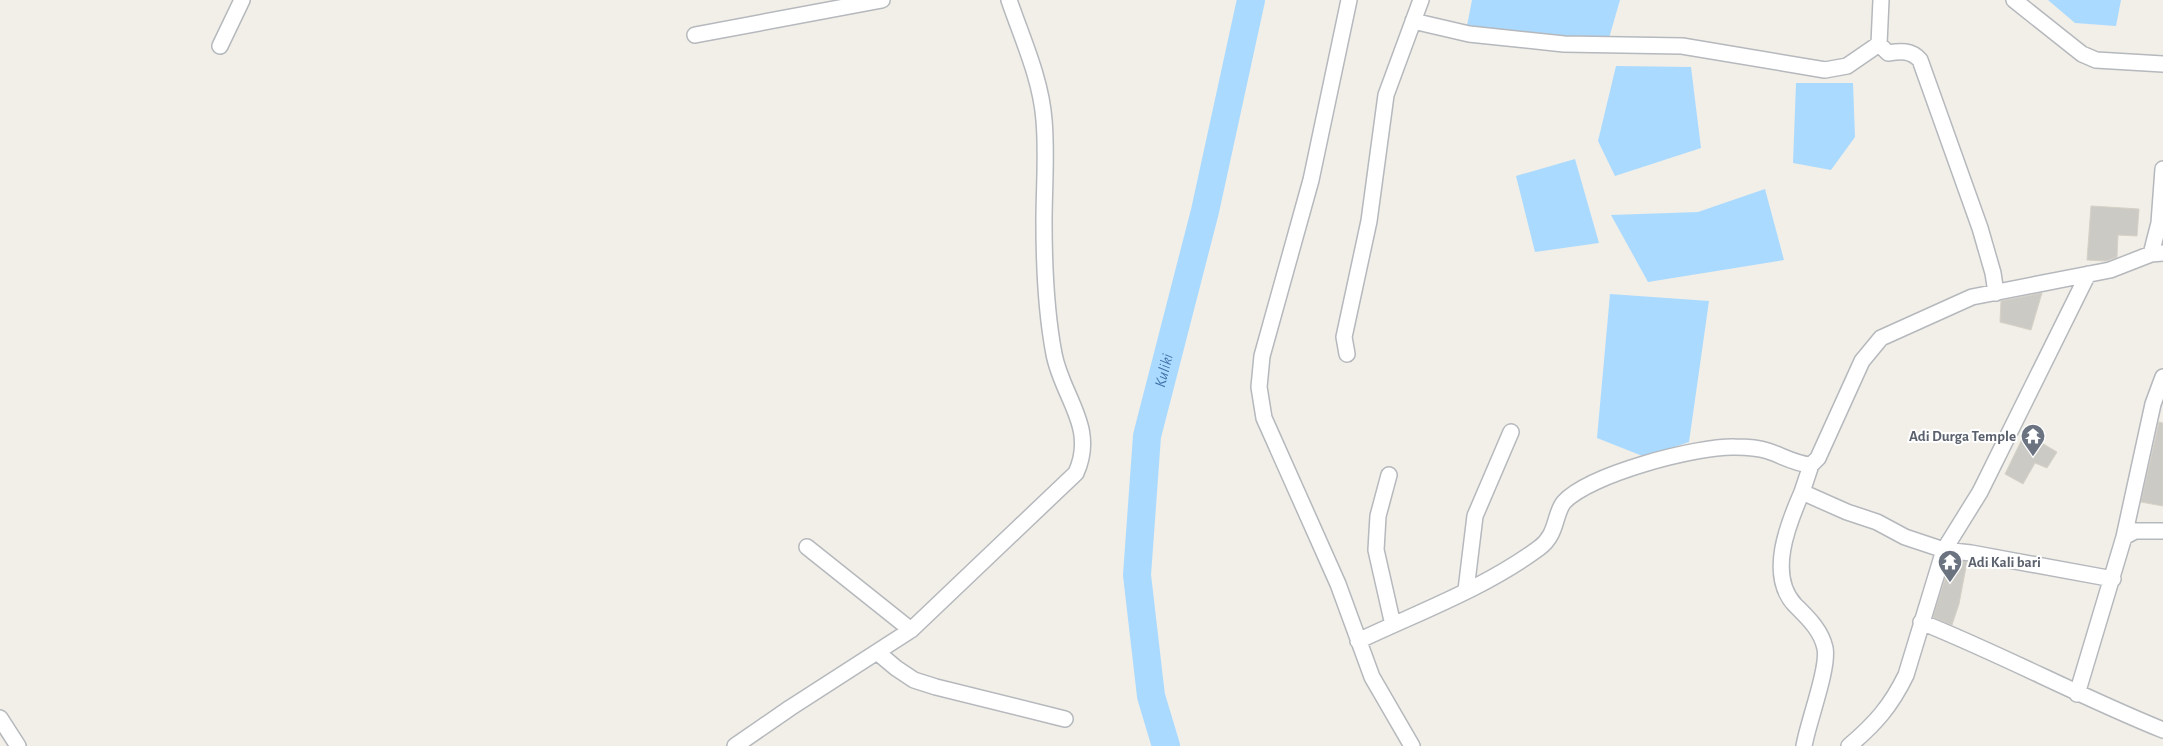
<svg xmlns="http://www.w3.org/2000/svg" width="2163" height="746" font-family="'Alegreya Sans',sans-serif">
<style>
.water{fill:#aadaff}
.lines{fill:none;stroke-linecap:round;stroke-linejoin:round}
.river{stroke:#aadaff;stroke-width:28}
.building{fill:#cccac5;stroke:#d6d1c6}
.street-casing{stroke:#b5b8bc;stroke-width:18}
.street{stroke:#fff;stroke-width:15}
.labels{text-anchor:middle;dominant-baseline:central;stroke-width:4;stroke-linejoin:round;paint-order:stroke}
.worship-label{font-size:15px;font-weight:bold;fill:#5b616d;stroke:#fff;text-anchor:end}
.water-label{font-size:16px;font-style:italic;fill:#4174aa;stroke:#fff}
</style>
<rect width="100%" height="100%" fill="#f1efe8"/>
<path class="water" d="M1472,0H1620L1607,45L1466,31Z
M2048,0H2121L2116,26L2075,23Z
M1616,66L1691,67L1701,148L1615,176L1598,141Z
M1796,83H1853L1855,137L1831,170L1793,163Z
M1575,159L1599,243L1535,252L1516,176Z
M1765,189L1784,260L1648,282L1611,215L1698,212Z
M1610,294L1709,301L1689,442L1645,457L1597,438Z"/>
<g class="lines">
<path class="river" id="s1" d="M1166,746L1151,696L1137,575L1147,436L1205,211L1251,0"/>
</g>
<path class="building" d="M2091,206L2139,209L2137,236L2118,235L2117,257L2106,261L2087,260Z
M2042,293L2031,330L2000,322L2001,301Z
M2159,422L2163,423V506L2141,502Z
M2025,433L2057,452L2047,468L2035,463L2023,484L2005,474Z
M1951,560L1967,562L1959,604L1952,625L1933,617Z"/>
<g class="lines">
<defs>
<path id="street" d="M1349,0L1311,180L1262,356L1259,387L1264,418L1338,584L1372,677L1412,746
M1881,0L1879,44L1888,53C1901,51 1911,50 1920,60L1980,228L1993,273L1996,293
M2014,0L2082,54L2096,60L2163,64
M1413,21L1469,34L1564,44L1682,46L1825,70L1847,66L1879,44
M695,35L882,0
M220,46L242,0
M2151,254L2159,223L2163,169
M1347,354L1344,337L1369,221L1386,95L1421,0
M1811,465L1802,492L1847,512L1877,522L1905,537L1944,550L1971,553L2113,579
M1389,475L1378,516L1376,550L1393,625
M1802,492C1788,524 1767,575 1795,605C1808,618 1821,630 1825,648C1829,668 1808,722 1804,746
M2124,537L2153,404L2163,377
M807,547L911,630
M1466,590L1475,516L1511,432
M1921,622C2003,655 2081,697 2163,730
M1358,641C1419,612 1485,588 1539,548C1558,534 1554,514 1564,502C1590,474 1697,446 1735,447C1745,447 1759,448 1768,451C1783,456 1795,464 1811,465L1818,458L1862,361L1881,338L1972,297L2110,270L2151,254L2163,253
M877,652L896,668L914,680L936,687L1065,719
M2077,694L2124,537L2135,531H2163
M0,718L18,746
M735,746L790,708L911,630L1076,473C1097,427 1062,397 1054,354C1046,312 1044,265 1044,222C1044,188 1047,154 1044,120C1041,79 1022,38 1009,0
M1849,746C1875,724 1891,706 1906,675L1944,550L1980,492L2088,274"/>
</defs>
<use href="#street" class="street-casing"/>
<use href="#street" class="street"/>
</g>
<defs>
<symbol id="temple-pin" viewBox="-11 -11 22 30"><path d="M0 17L-7.5 6A9.5 9.5 0 1 1 7.5 6Z" fill="#6b7280" stroke="#fff"/><path d="M0-6L5-2H3V0L6.5 2.5H4V6H1.5V3h-3V6H-4V2.5H-6.5L-3 0V-2H-5Z" fill="#fff"/></symbol>
</defs>
<g fill-rule="evenodd">
<use href="#temple-pin" x="2019" y="422" width="28" height="38"/>
<use href="#temple-pin" x="1936" y="548" width="28" height="38"/>
</g>
<g class="labels">
<g class="worship-label">
<text x="2016" y="436">Adi Durga Temple</text>
<text x="1968" y="562" text-anchor="start">Adi Kali bari</text>
</g>
<g class="water-label">
<text stroke="none"><textPath href="#s1" startOffset="381">Kuliki</textPath></text>
</g>
</g>
</svg>
